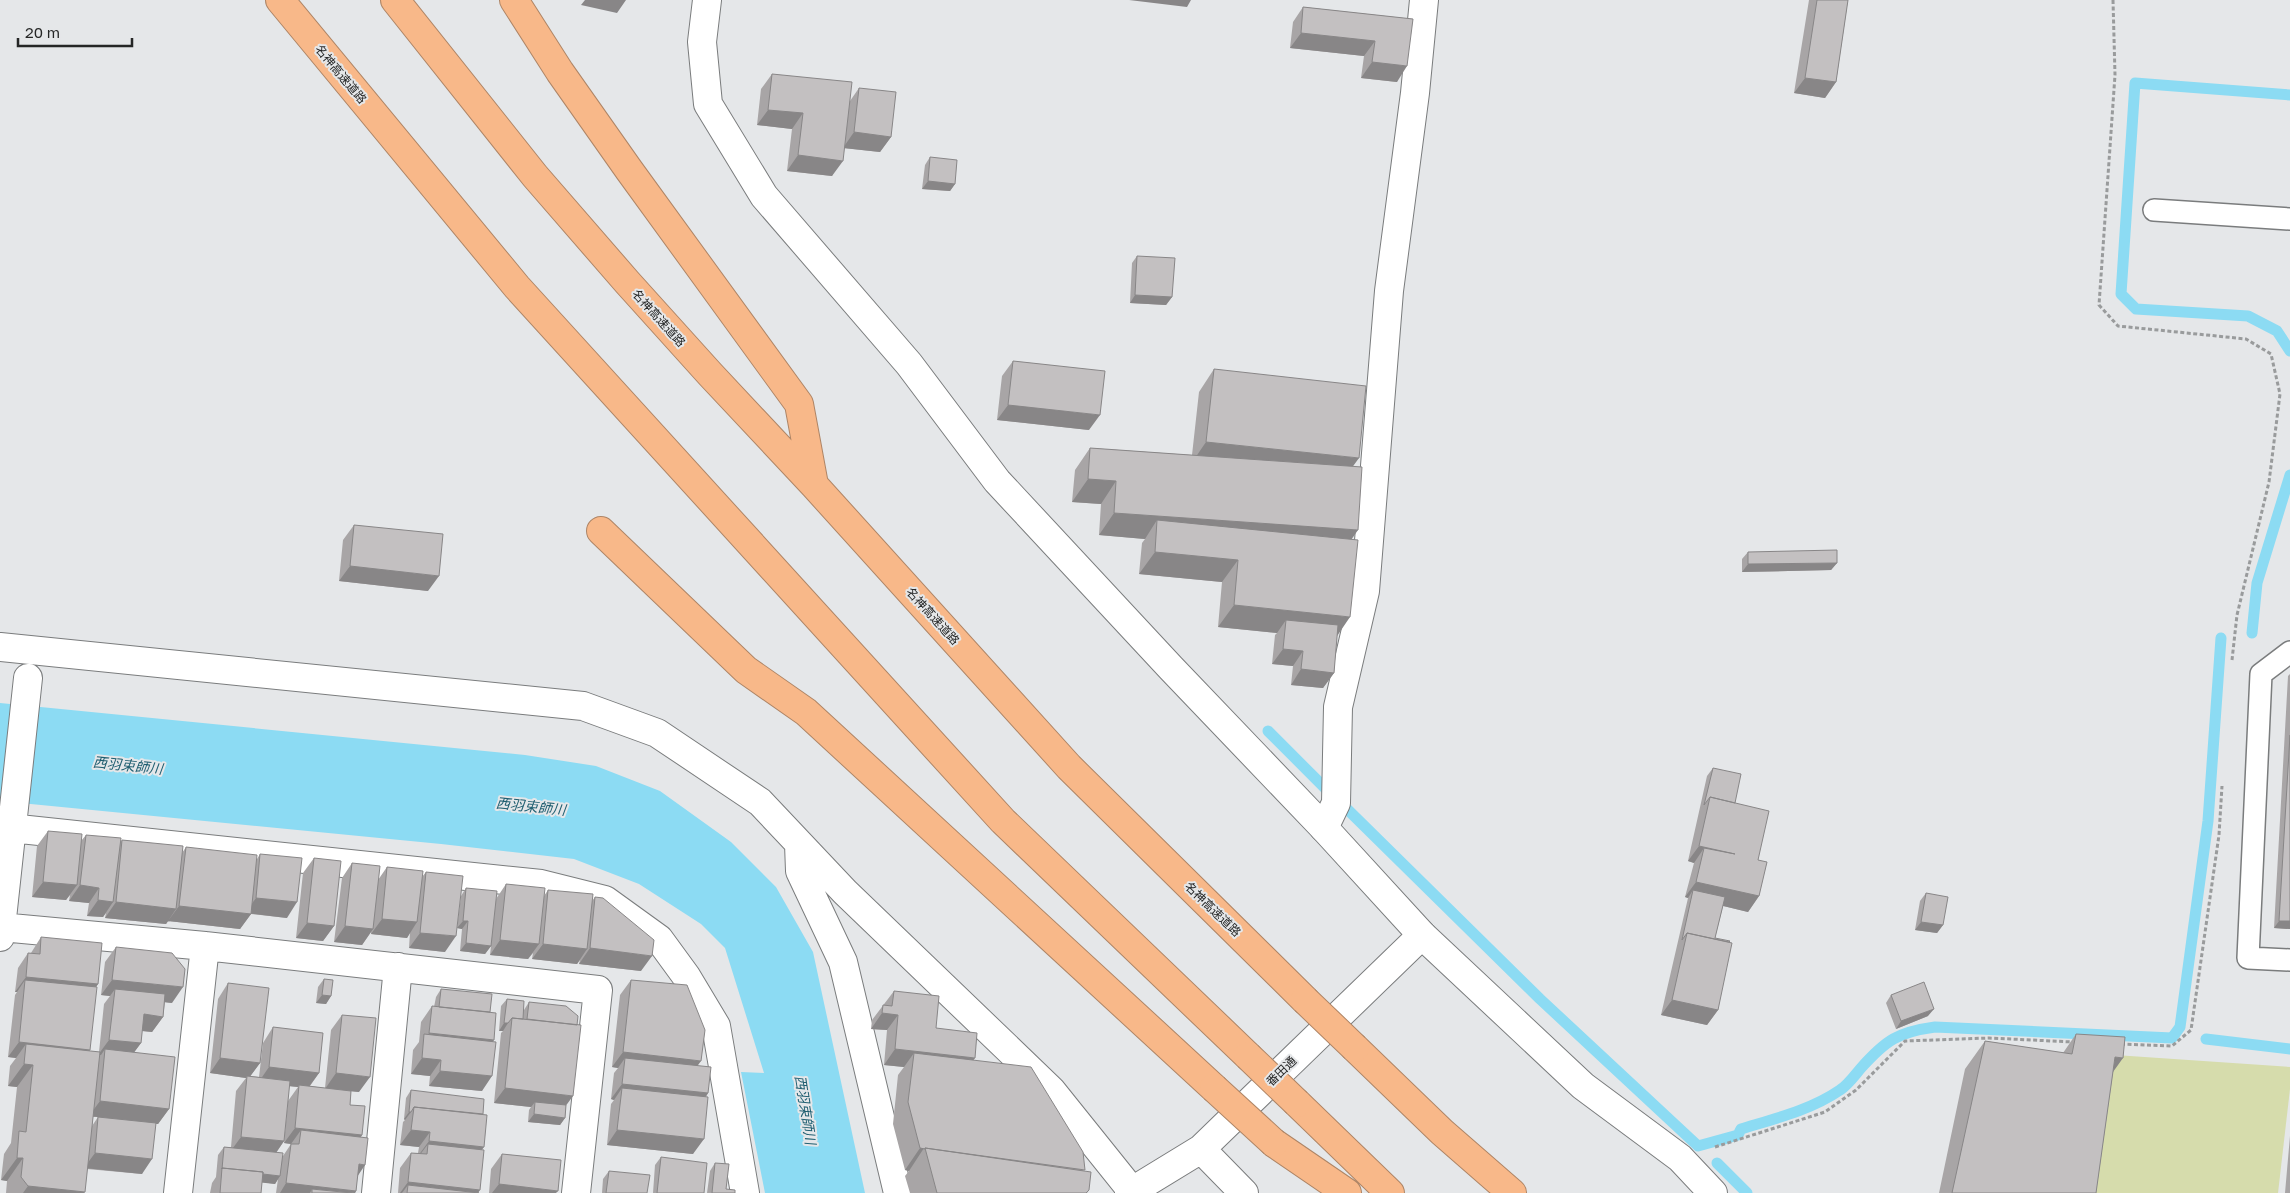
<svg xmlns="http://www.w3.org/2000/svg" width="2290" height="1193" font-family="'Golos Text','Noto Sans JP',sans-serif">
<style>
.green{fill:#d6dcac}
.water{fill:#8cdbf3}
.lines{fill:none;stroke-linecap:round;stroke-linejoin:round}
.stream{stroke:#8cdbf3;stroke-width:11}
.service-casing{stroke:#7a7c7d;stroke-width:24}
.minor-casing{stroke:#7a7c7d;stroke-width:30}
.tertiary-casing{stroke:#7a7c7d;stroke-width:30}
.motorway-casing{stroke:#ae8566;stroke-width:30}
.path{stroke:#999b9c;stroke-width:3;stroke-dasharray:4 2.5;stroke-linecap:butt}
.service{stroke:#fff;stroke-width:21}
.minor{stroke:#fff;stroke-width:28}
.tertiary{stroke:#fff;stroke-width:28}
.motorway{stroke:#f8b889;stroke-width:28}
.motorway-bridge-casing{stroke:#ae8566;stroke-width:30;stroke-linecap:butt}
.motorway-bridge{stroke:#f8b889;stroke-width:28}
.wall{fill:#a8a5a6;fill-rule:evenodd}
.shaded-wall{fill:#888687}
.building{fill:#c3c0c1;stroke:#888687}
.labels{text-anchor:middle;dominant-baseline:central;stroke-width:4;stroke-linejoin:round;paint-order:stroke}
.street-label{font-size:12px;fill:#252626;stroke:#e5e7e9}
.water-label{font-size:14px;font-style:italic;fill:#205f71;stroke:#e5e7e9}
</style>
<rect width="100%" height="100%" fill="#e5e7e9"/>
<path class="green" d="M2115,1055L2290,1067V1089L2278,1193H2092Z"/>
<path class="water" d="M0,703L525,755L596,766L660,791L731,842L776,887L813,952L865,1193H765L741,1072L764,1073L725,948L701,924L639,884L574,859L441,844L0,801Z"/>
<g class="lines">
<path class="stream" d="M2290,95L2135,83L2121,294L2136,309L2248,316L2277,331L2290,351
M2252,633L2257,583L2290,475
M1268,731L1327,790
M1346,808L1540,999L1698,1146L1738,1135L1741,1129C1774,1119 1811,1110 1840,1090C1848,1085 1855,1075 1861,1068C1886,1040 1898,1032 1935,1027L2172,1038L2180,1027L2208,821L2221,638
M2206,1039L2290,1049
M1717,1163L1747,1193"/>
<defs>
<path id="service" d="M2154,210L2290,219
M2290,652L2261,674L2248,958L2290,960"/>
<path id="minor" d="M0,647L583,706L657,733L760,802L845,892L1051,1090L1132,1191
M0,827L541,884L605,900L659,939L686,976L716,1026L745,1193
M1324,828L1336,803L1338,707L1365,591L1389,291L1415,93L1424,0
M799,844L800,871L843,962L898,1193
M0,927L205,946L598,990L576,1193
M0,937L28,678
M1201,1149L1244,1193
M178,1193L205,946
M376,1193L398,967
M1129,1193L1201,1149L1422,935"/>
<path id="tertiary" d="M707,0L702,42L708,104L764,196L909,364L997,481L1171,668L1324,828L1422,935L1583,1086L1680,1158L1713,1193"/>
<path id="motorway" d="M280,0L517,287L1003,821L1248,1056
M395,0L535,176L627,282L710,374L814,485L1069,767L1305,1000
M514,0L560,72L629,170L799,404L814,485
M601,531L746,670L806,712L1214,1088
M1355,1048L1442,1132L1512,1193
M1297,1103L1390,1193
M1274,1143L1347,1193"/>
</defs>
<use href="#service" class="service-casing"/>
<use href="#minor" class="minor-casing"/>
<use href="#tertiary" class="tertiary-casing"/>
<use href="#motorway" class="motorway-casing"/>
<path class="path" d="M2113,0L2115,75L2099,305L2118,326L2246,339L2271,354L2280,394L2269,482L2237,615L2232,660
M2121,1044L2172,1046L2191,1030L2219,835L2222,786
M1715,1147L1825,1112L1856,1090L1905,1041L1989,1038L2073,1042"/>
<use href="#service" class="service"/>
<use href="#minor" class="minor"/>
<use href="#tertiary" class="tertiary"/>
<use href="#motorway" class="motorway"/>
<defs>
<path id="motorway-bridge" d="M1305,1000L1355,1048
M1248,1056L1297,1103
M1214,1088L1274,1143"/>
</defs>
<use href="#motorway-bridge" class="motorway-bridge-casing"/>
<use href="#motorway-bridge" class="motorway-bridge"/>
</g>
<path class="wall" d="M1809,0H1848L1836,82L1825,98L1794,93Z
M1303,7L1413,19L1397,82L1361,78L1364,56L1290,48L1293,22Z
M772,74L850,101L859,88L891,137L880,152L844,148L832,176L787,171L792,129L757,125L761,89Z
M930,157L955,184L950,191L922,189L925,165Z
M1137,256L1172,297L1166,305L1130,303L1132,263Z
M1013,361L1089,430L997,420L1002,376Z
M1214,369L1353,467L1351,540L1337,635L1334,673L1323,688L1291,685L1293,666L1272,664L1275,635L1277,633L1218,627L1222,582L1139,574L1142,543L1145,539L1099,535L1101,504L1072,502L1075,470L1090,448L1192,455L1199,392Z
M354,525L428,591L339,581L343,540Z
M1748,552L1837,563L1831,570L1742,572V559Z
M2290,674V929L2274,928L2288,676Z
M1713,768L1735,803L1758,860L1759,896L1748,912L1723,906L1715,938L1718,1010L1707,1025L1661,1015L1688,898L1685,897L1694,863L1688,861L1707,776Z
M48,831L81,841L86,835L120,843L122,840L182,853L186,847L257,859L260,854L287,918L251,914L240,929L168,921L169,920L166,924L105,918L106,913L103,917L87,916L89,903L69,901L70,895L66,900L32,897L37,846Z
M314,858L334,926L323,941L296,938L303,873Z
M352,863L378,880L387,867L422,877L426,872L445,952L409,948L410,932L407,938L371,934V932L362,945L334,942L342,878Z
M506,884L544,896L548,890L592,901L595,897L641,971L579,964L580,960L577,964L532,959L533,953L528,959L490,955L491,946L485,954L460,951L462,929L457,928L461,896L466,888L496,899Z
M1926,893L1943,925L1937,933L1915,930L1920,901Z
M41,937L98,984L96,987L89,1051L99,1052L104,1004L110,996L101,995L105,962L116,947L172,1003L165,1002L163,1017L152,1032L142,1031L141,1043L134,1052L169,1109L158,1124H156L142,1174L87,1169L84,1193H6L7,1181L1,1180L4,1154L11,1143L17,1087L8,1086L10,1066L16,1058L8,1057L15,995L17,992H15L18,968L28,953H31ZM93,1117H98L92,1126Z
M324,979L331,996L326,1004L316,1003L318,987Z
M631,980L698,1066L708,1093L706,1097L693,1154L607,1145L611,1104L614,1100L611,1099L614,1073L618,1068L612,1067L620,995Z
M228,983L260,1063L250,1076L259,1077L263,1043L273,1027L319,1073L310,1086L325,1088L331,1030L342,1015L359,1092L351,1091L350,1105L362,1135L361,1137L356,1191L355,1193H276L278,1179L275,1184L262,1182L261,1193H210L212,1183L216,1177L218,1155L224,1147H231L236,1091L246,1078L210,1073L218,999ZM289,1086L298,1087L288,1101L284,1143L291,1144L283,1156L276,1153L284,1141Z
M441,989L490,1012L492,1042L482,1091L429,1086L430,1076L411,1074L413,1050L419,1042L421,1022L432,1006L434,1007L436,997Z
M894,991L936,1028L973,1060L1084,1171L1089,1190L1087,1193H910L905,1176L909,1171L905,1170L893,1124L898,1075L904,1067L884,1065L887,1030L871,1029L872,1020Z
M1891,995L1928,1016L1896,1029L1886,1003Z
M507,999L524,1010L529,1002L566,1105L565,1118L560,1125L528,1122L529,1110L531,1107L494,1103L501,1033L503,1031H499L501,1006Z
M2076,1034L2113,1072L2096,1193H1939L1965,1069L1985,1041L2063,1053Z
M411,1090L483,1114L482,1149L478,1193H479H398L400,1168L411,1153H418L419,1147L400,1145L403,1122L405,1120L404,1119L406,1098Z
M2290,1136V1193H2285Z
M502,1154L556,1193H489L491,1169Z
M661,1157L704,1193H653L655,1165Z
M715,1163L726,1189L735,1193H707L710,1171Z
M609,1171L647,1193H602L603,1179Z"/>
<path class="shaded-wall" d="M585,0H626L617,13L581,5Z
M1129,0H1191L1187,7Z
M1301,33L1375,41L1364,56L1290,48Z
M1372,62L1407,66L1397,82L1361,78Z
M1805,78L1836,82L1825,98L1794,93Z
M768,110L803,113L792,129L757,125Z
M854,132L891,137L880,152L843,148Z
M798,155L843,161L832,176L787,171Z
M928,181L955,184L950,191L922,189Z
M1135,295L1172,297L1166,305L1130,303Z
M1008,405L1100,415L1089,430L997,420Z
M1206,442L1359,458L1343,480L1191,464Z
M1088,479L1116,481L1101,504L1072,502Z
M1114,513L1358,530L1342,553L1157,520L1145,539L1099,535Z
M1155,552L1238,560L1222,582L1139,574Z
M1837,563L1831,570L1742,572L1748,564Z
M350,566L439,576L428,591L339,581Z
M1234,605L1350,617L1335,639L1286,620L1277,633L1218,627Z
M1283,649L1303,651L1293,666L1272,664Z
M1301,669L1334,673L1323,688L1291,685Z
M1699,846L1735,854L1704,848L1694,863L1688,861Z
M43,882L77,885L66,900L32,897Z
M1696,882L1759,896L1748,912L1691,898L1693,890L1688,898L1685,897Z
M80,885L99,888L89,903L69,901Z
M256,898L297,902L287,918L245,913Z
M98,900L113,902L103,917L87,916Z
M116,902L176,909L166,924L105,918Z
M179,906L251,914L240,929L168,921Z
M382,919L417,922L407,938L371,934Z
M463,921H468L462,929L457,928Z
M2279,921H2290V929L2274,928Z
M1921,922L1943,925L1937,933L1915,930Z
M307,923L334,926L323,941L296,938Z
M345,926L373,929L362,945L334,942Z
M420,933L456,936L445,952L409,948Z
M500,940L539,944L528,959L490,955Z
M466,943L491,946L485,954L460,951Z
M543,944L587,949L577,964L532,959Z
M590,948L652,956L641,971L579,964Z
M26,977L98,984L87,1000L25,980L17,992H15Z
M112,980L183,987L172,1003L114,997L115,989L110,996L101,995Z
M322,995L331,996L326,1004L316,1003Z
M1672,1000L1718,1010L1707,1025L1661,1015Z
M1934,1009L1928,1016L1896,1029L1901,1021Z
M882,1013L898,1015L887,1030L871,1029Z
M144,1014L163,1017L152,1032L133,1030Z
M504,1023H508L503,1031H499Z
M429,1033L494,1040L483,1055L424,1040Z
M109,1040L141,1043L130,1058L105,1049L101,1055H98Z
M19,1042L90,1050L79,1065L26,1044L16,1058L8,1057Z
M895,1049L975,1058L964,1073L914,1053L904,1067L884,1065Z
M623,1052L701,1061L690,1076L625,1058L618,1068L612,1067Z
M2115,1057L2123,1058L2103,1086Z
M220,1058L260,1063L249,1078L247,1076L246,1078L210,1073Z
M422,1058L441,1060L430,1076L411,1074Z
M24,1064L33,1065L17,1087L8,1086Z
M269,1067L319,1073L308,1088L299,1085L298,1087L258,1083Z
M440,1071L492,1076L482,1091L429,1086Z
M336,1073L370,1077L359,1092L325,1089Z
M622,1084L708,1093L698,1108L622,1088L614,1100L611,1099Z
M505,1088L573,1096L562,1111L535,1102L531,1107L494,1103Z
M100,1101L169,1109L158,1124L89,1116Z
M409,1112H411L405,1120L404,1119Z
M534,1114L565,1118L560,1125L528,1122Z
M295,1128L362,1135L351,1150L301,1130L291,1144L284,1143Z
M411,1130L430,1132L419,1147L400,1145Z
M617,1130L704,1139L693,1154L607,1145Z
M241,1137L284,1141L273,1157L230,1152Z
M429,1141L484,1147L473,1162L427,1154L428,1144L419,1156H418Z
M920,1148H924L909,1171L905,1170Z
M95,1153L152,1159L142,1174L84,1168Z
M17,1158H23L7,1181L1,1180Z
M359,1164L365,1165L355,1180Z
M222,1170L280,1176L275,1184L221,1178Z
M408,1182L480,1190L478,1193L408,1185L402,1193H400Z
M286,1183L356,1191L355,1193L312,1189L310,1193H280Z
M499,1184L558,1191L556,1193H492Z
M28,1186L85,1192L84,1193H23Z"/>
<path class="building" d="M1817,0H1848L1836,82L1805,78Z
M1303,7L1413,19L1407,66L1372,62L1375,41L1301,33Z
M772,74L852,82L843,161L798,155L803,113L768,110Z
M859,88L896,92L891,137L854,132Z
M930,157L957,160L955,184L928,181Z
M1137,256L1175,258L1172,297L1135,295Z
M1013,361L1105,371L1100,415L1008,405Z
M1214,369L1366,386L1359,458L1206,442Z
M1090,448L1362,467L1358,530L1114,513L1116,481L1088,479Z
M1157,520L1358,540L1350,617L1234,605L1238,560L1155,552Z
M354,525L443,534L439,576L350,566Z
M1837,550V563L1748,564V552Z
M1286,620L1338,625L1334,673L1301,669L1303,651L1283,649Z
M2290,735V921H2279Z
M1713,768L1741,774L1735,803L1710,797L1704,805Z
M1710,797L1769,811L1758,860L1767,862L1759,896L1696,882L1704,848L1735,854L1699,846Z
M48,831L82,834L77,885L43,882Z
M86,835L121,838L113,902L98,900L99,888L80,885Z
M122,840L183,846L176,909L116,902Z
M186,847L257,855L251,914L179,906Z
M260,854L302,858L297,902L256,898Z
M314,858L341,861L334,926L307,923Z
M352,863L380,866L373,929L345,926Z
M387,867L423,871L417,922L382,919Z
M426,872L463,876L456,936L420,933Z
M506,884L545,888L539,944L500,940Z
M466,888L497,891L491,946L466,943L468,921H463Z
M548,890L593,894L587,949L543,944Z
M1693,890L1725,897L1715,938L1730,941L1729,942L1687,933L1682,940Z
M1926,893L1948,897L1943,925L1921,922Z
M595,897L603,898L654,940L652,956L590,948Z
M1687,933L1732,943L1718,1010L1672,1000Z
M41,937L102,943L98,984L26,977L28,953L40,954Z
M116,947L172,953L185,969L183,987L112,980Z
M324,979L333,980L331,996L322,995Z
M25,980L97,987L90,1050L19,1042Z
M631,980L687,985L705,1030L701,1061L623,1052Z
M1924,982L1934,1009L1901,1021L1891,995Z
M228,983L269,988L260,1063L220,1058Z
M115,989L165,994L163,1017L144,1014L141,1043L109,1040Z
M441,989L492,994L490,1012L439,1007Z
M894,991L939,996L936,1028L977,1033L975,1058L895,1049L898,1015L882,1013L883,1005L892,1006Z
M507,999L524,1001L523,1019L512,1018L508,1023H504Z
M529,1002L566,1006L578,1016L577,1025L527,1019Z
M432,1006L496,1013L494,1040L429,1033Z
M342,1015L376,1018L370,1077L336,1073Z
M512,1018L581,1025L573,1096L505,1088Z
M273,1027L323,1033L319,1073L269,1067Z
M424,1034L496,1042L492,1076L440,1071L441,1060L422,1058Z
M2076,1034L2125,1037L2123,1058L2115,1057L2096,1193H1952L1985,1041L2072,1054Z
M26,1044L100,1052L85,1192L28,1186L21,1177L23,1158H17L19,1131L26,1132L33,1065L24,1064Z
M105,1049L175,1057L169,1109L100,1101Z
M914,1053L1031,1067L1083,1152L1085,1170L925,1148V1149L920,1148L908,1102Z
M625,1058L711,1067L708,1093L622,1084Z
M247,1076L290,1081L284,1141L241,1137Z
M299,1085L351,1091L350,1105L365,1106L362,1135L295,1128Z
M622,1088L708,1097L704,1139L617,1130Z
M411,1090L484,1099L483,1114L414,1107L411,1112H409Z
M535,1102L566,1105L565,1118L534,1114Z
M414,1107L487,1115L484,1147L429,1141L430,1132L411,1130Z
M98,1117L156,1123L152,1159L95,1153Z
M301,1130L368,1138L365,1165L359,1164L356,1191L286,1183L291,1144H299Z
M428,1144L484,1150L480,1190L408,1182L411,1153L427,1154Z
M224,1147L283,1153L280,1176L263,1174V1172L222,1168V1169Z
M925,1148L1091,1172L1089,1190L1086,1193H937Z
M502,1154L561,1160L558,1191L499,1184Z
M661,1157L707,1163L704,1193H657Z
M715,1163L729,1164L726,1189L735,1190V1193H712Z
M222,1168L263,1172L261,1193H220Z
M609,1171L650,1175L647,1193H606Z
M408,1185L479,1193H407Z
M312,1189L352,1193H312Z"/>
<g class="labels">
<g class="street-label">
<text transform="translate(341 74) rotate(50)">名神高速道路</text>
<text transform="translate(659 318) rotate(48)">名神高速道路</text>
<text transform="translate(933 616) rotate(48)">名神高速道路</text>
<text transform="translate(1213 909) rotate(44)">名神高速道路</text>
<text transform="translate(1281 1071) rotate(-44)">番田通</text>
</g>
<g class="water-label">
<text transform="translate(128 765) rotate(6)">西羽束師川</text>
<text transform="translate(531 806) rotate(6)">西羽束師川</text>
<text transform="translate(806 1110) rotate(81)">西羽束師川</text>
</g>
</g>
<path d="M18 38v8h114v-8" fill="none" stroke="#252626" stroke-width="2.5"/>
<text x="25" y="38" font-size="15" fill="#252626" stroke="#e5e7e9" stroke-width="4" paint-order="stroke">20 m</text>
</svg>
